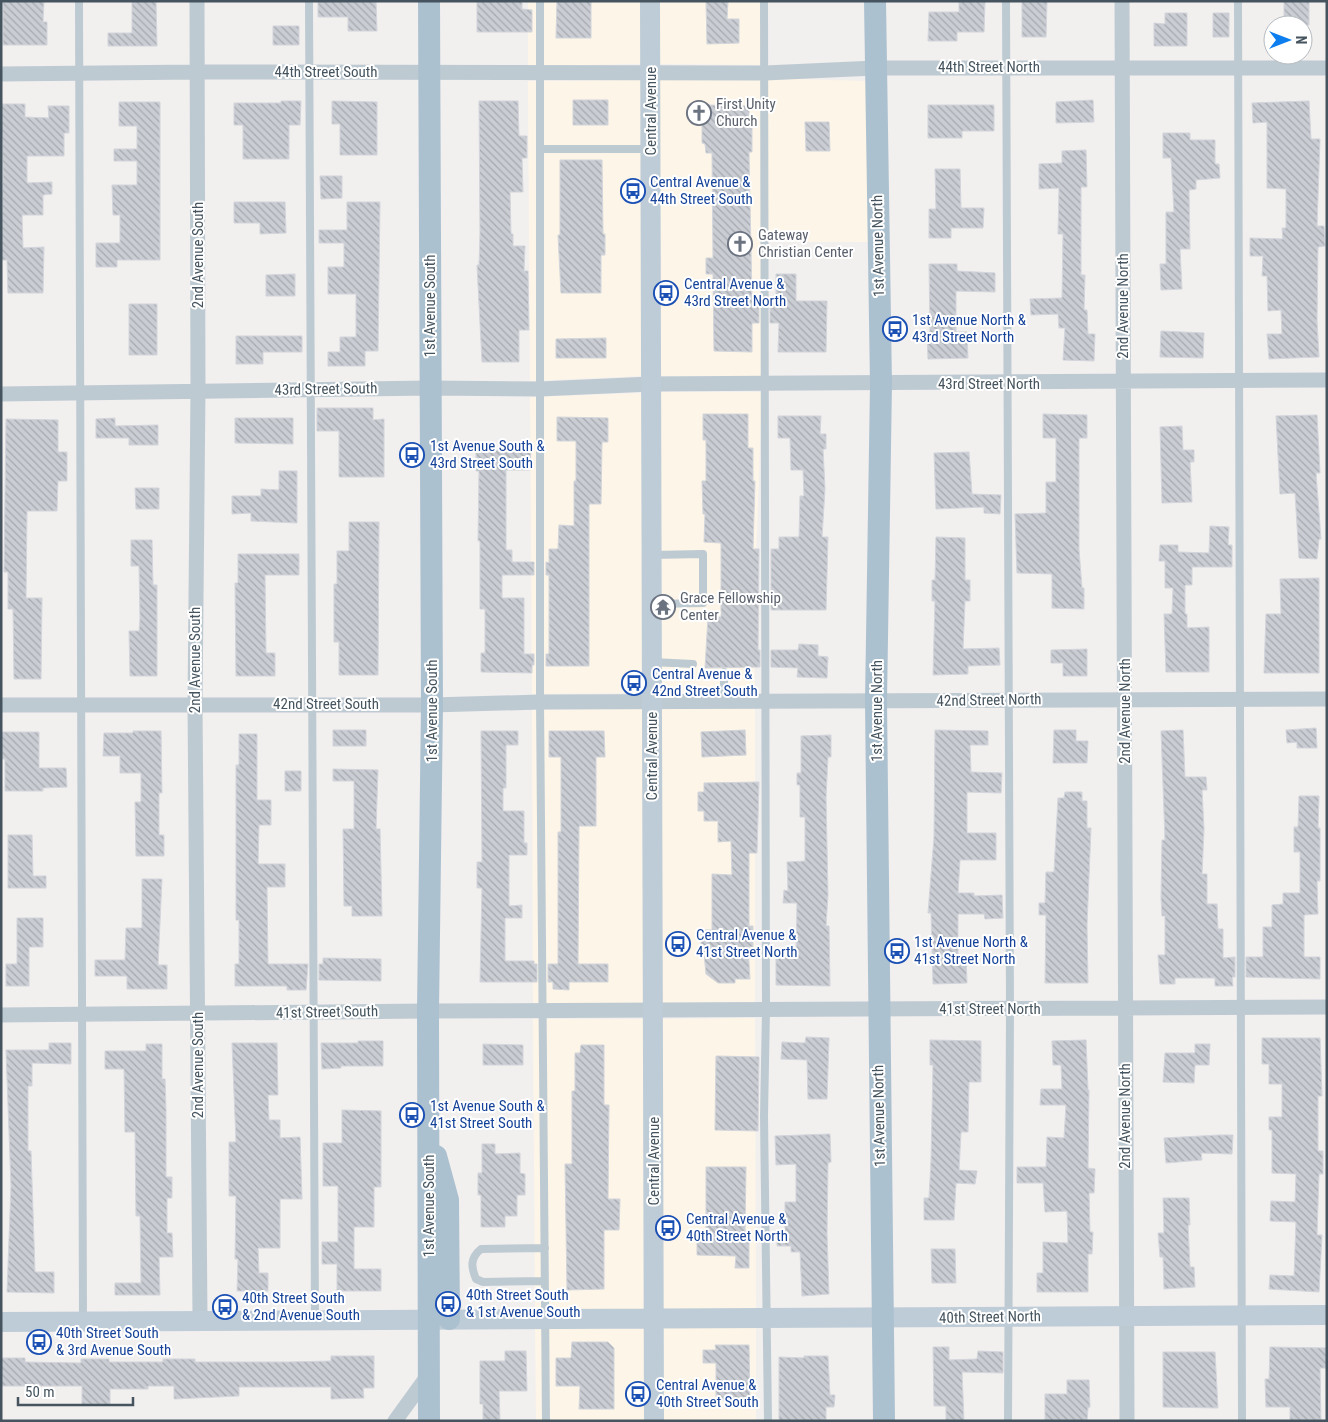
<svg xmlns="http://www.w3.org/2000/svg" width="1328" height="1422" font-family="'Roboto Condensed',sans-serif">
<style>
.commercial{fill:#fdf5e7}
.building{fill:url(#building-back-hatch);stroke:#d2d5db}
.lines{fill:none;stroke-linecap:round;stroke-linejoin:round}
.lane{stroke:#becad2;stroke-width:8}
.street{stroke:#becad2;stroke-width:15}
.secondary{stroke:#beccd7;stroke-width:20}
.primary{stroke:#acc1d0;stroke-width:22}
.labels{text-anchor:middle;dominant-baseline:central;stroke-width:4;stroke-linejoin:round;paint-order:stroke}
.street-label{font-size:15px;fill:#45545e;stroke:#fff}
.worship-label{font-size:15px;fill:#5b616d;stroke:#fff;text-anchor:start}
.transit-label{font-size:15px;fill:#164399;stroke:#fff;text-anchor:start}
</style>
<defs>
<pattern id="building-back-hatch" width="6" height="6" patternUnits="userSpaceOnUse" patternTransform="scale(1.25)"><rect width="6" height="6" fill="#caced4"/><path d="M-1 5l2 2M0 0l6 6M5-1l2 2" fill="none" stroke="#a6aaaf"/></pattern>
</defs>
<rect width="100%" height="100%" fill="#f2efef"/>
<path class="commercial" d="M528,1H641L642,64L528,66Z
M659,1H765L767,65L660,64Z
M794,79L866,81L869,242H768L763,376H660V80Z
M642,80V376L530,381L528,81Z
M660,392H762L754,612L755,693H661Z
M642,393L643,693L532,694L530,397Z
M643,709L644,1003H533L532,710Z
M661,709H755V1002L662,1003Z
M755,1018L756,1310H663L662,1019Z
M533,1019H644L645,1310H535Z
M535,1326H645V1421H536Z
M663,1326H756V1421H663Z"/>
<path class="building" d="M3,1H44L43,22H47V45H3Z
M132,1H156L157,46H108V33H132Z
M318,1H376L377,31H348V17H318Z
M477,1H522V9L532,10V32H477Z
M557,1H591V38H556Z
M706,1H728L727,19H739V43L707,44Z
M959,1H985L984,32H957V41H928L929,12H959Z
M1022,1H1047L1046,37H1022Z
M1284,1H1309V25H1284Z
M1165,13H1187V46H1154V23L1165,24Z
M1213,13H1229V37H1213Z
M273,26H299V45H273Z
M573,100H608V125H573Z
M1093,100L1094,122L1056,123V102Z
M281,101H301L300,125H289V159H243V125H234V103H281Z
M332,101L377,102V155H340V124H332Z
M479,101H518L519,136H527V158H522L523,192H510L511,234H513V246H525L524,271H528L529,330H519V362H482L477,265H479L480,233Z
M1309,101L1311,139H1320L1317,226H1324L1325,246L1318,247L1317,321L1319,357L1269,359L1267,334H1282L1281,310L1268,311L1267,276H1262L1263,256H1250V238L1283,239L1282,228H1286V189L1267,188V122L1253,123L1252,103Z
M119,102H160V260H117V267H96V243H120V215H113L112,185H137V161H114V149H137V126H119Z
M1,104H25V117L49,118L48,106H69V133H64V156H27V183L52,182V194L43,195V215H22L23,248L44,247L43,293H8L7,260H1L3,170Z
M707,105L749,106V128H752V152H749L752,299H759V323H752V352L714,351L713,274H706V258H713L712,153H706L705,144L702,143V122H707Z
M928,105H994V131H962V138H928Z
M805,122H829L830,151H806Z
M1163,133H1190V140H1215V164H1219L1220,178L1196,180V189L1189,190L1190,249H1180L1182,289L1161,290L1160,264H1166V212H1174L1171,158H1163Z
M1086,150L1087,187H1081V275H1085L1084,310H1087L1088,334H1095L1094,361L1063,360L1065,328H1059L1058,314L1031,315L1030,299L1062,298L1063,234H1058L1059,188L1039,189V164L1062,163V151Z
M560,160H602L603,234H605V255H601V293H561L558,235H560Z
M935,169H960L961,208H984L983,228H951V238H929V209H936Z
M320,176H342V198L321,199Z
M234,202H285L286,233L260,234V223H234Z
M347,202H380L378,351H365V366H328V352H340V337H356V294H328V267H344V243H319V230H347Z
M929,264H957V271L995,273V292L956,291V332H967L968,358L928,359L927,333H930Z
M295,274V296H266V275Z
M776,274H796V301H827L826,352H778L779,323H770V299H776Z
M129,304H157V355H129Z
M1161,331L1204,333L1203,358L1160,357Z
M236,336H302V352H263V364H236Z
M606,338V358H556V339Z
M317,408H373V420L384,419V477H339V431H317Z
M703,414H748V448H753V481H755L753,549H759L758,650H760V667L705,668L708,617H721V543L704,542L705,514H703L702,481H706V440H703Z
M1043,414L1087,415V438H1079V550L1082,588H1084V609L1052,608V574L1017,573L1015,514L1046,513V482H1056V438H1043Z
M1317,415L1320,473H1316L1321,539H1319L1317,559L1299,558L1295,493L1280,494L1276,416Z
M778,416H821L820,434H826V449H823L825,489L822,537H828L826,610H771V549H779V537H799L800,496H804L803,470H791L790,438H778Z
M557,417L608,418V442H602L601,504H589V666H546V654H549V575H546V562L549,563V549H558L559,525L574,526V481H576V441H557Z
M115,418V426L158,425V445H129V438H96V419Z
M235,418H293V444L235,443Z
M6,419L58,420V452H67V481H58L57,511H27L26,598H42L41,679H14L13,609H8V572H4Z
M1182,426L1183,450H1194V462H1190L1192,502L1162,503L1160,427Z
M516,448H531L530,470H506V550H512V562H534V575H502V598H524V654H534V665H532V673L481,672V653H485V609H480V541H478L479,471H476V450H516Z
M969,452L972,494L1001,495L1000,514L984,513V507L936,509L934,453Z
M279,471H297V523L251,521V513L232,514V496H261V489L279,490Z
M135,488H159V509H136Z
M349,522H379L378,675H339V642H334V584H337V551H349Z
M1210,526L1229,527L1228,545H1232V567H1192V585H1185V614H1187V628L1209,627V672H1166L1164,614H1172L1173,588H1165V561H1159L1160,545H1178V552L1209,553Z
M936,537L965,538V580H970V601H965L963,649L999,648L1000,665L968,666V674L933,675L935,601H932V580H935Z
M131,540H152L153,585H157V676H130L129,631H139L140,619L139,566H131Z
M238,554H299V575H265L266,653H275V676H236L235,583H238Z
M1319,578V673H1264L1266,614H1281L1280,579Z
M799,644L818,645V656L828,657L827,678L797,677L798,668L771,667V650H798Z
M1087,649V676H1063V663H1051V650Z
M1316,728L1317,748H1297V742L1287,743L1286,730Z
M333,730H366V746H333Z
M745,730L746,755L702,757L701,732Z
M935,730L988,731V745H970L971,772L1002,773L1001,793L967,792V833H996V860H960L958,893H974V896L1002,895L1003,918L985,919L984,914H958V956H966L967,983L933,984L931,913H928L934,837Z
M1054,730H1076V741H1088L1087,763H1053Z
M1183,730L1185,777H1206L1207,790H1202L1204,829L1202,874H1207V904H1217L1218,929H1223V958L1235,957V977H1232L1233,986H1215V978H1175V984H1160L1158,955H1165V916H1162L1161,898L1162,840H1165L1161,731Z
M133,731H161L162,793H159V835H164V856H136L135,802H141V773H120V756H103L104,733H133Z
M481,731H518V745H506V788H503V811H524V843H527V855H509V906L522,905V918H505V961H534V964H537V982H480L482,888H477V862H482Z
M549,731H604L605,757H596V826H579L578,964H608V982H569V990L553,989V982H548V964H558V832H561V757H549Z
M1,732H39V768H66L67,787L43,788V791H5V759H1Z
M239,734H257V800H271V825H259L258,864H285V887H267L268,964H308L306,990H287V986H235V964H239V920H236V765H239Z
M831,735V757H828L826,798L828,895L826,926H829L830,986L776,985V957L796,958L797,903H783L784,890L788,891L787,862L805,861V817H800V785H797V773H801V736Z
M333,769L378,770L376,829H380L382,916H352V906H344L343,829H354V781H333Z
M285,771H301V791H285Z
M759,782L757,853H749V926H753V947H748L750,979H735V983H718L706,974L704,953H701V930H712V874L732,875L731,841L718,842V821H704V811H698V792H704V783Z
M1065,792H1082V801H1087V828H1091L1087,925L1088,983H1045L1046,915H1039V903H1045L1046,872H1054L1058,798H1064Z
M1299,796H1319L1318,828H1320V881H1317L1318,914L1304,915V957H1320V979L1246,977V957H1263V927H1272V905L1283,904V893H1300V852H1294V827H1298Z
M8,835H32L33,876H46V888H8Z
M142,879H162L158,965H167V989H127V976H95V960H125L126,928H142Z
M17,918H43V947H29V986H6V964H17Z
M323,958L381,959V981L319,980V964H323Z
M806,1037L829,1038L827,1099H808L807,1060L781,1059L782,1042L805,1043Z
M1262,1038H1320L1322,1096H1318V1151H1323V1174H1319L1317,1235H1322L1319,1292L1269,1289L1270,1275L1294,1276L1296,1222L1270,1221L1271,1201L1295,1202L1296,1174L1272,1173V1130H1269V1117H1282V1084H1269V1064H1262Z
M930,1040L981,1041V1082H969L968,1132H961L959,1170L977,1171L975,1184L956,1183L954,1220H924V1198H929L931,1161L933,1065H930Z
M1086,1040L1088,1090H1089L1088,1168L1095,1169L1094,1193H1089L1090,1232H1093L1092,1254H1088V1292H1037V1273H1043V1242L1068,1243L1067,1211L1045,1212L1043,1183H1017V1167H1046L1047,1137L1064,1138L1066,1105H1040L1041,1089H1062L1061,1065H1053L1052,1041Z
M358,1041H383V1066H341V1068L322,1069L321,1043H358Z
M49,1043H71V1064L32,1063V1086H28V1151H31L35,1272H54V1293L7,1292L11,1186L6,1050H49Z
M232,1043H277L278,1095H268L269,1120H280V1138L300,1137L302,1199H280V1248H258L259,1273H268V1291H237L238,1259H235L236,1196H229V1142H236Z
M146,1044H162V1079H165L166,1110V1177H172V1198H167V1233H172L173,1257H159L160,1295H115V1283H141L140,1216H136L135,1132H125L124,1069H105V1051H146Z
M483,1044L523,1045V1065H483Z
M1195,1044H1210L1209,1065H1195L1194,1083L1163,1082L1165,1053H1195Z
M581,1045H604V1105H609L608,1199H620L619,1230H604V1289L567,1290L565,1164H572V1091H575V1053H580Z
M716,1056L759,1057L758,1131L715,1130Z
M342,1110L381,1111V1187H374V1227H354V1269H381V1291H337V1264H322V1242H338V1186H323V1143H342Z
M830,1134L831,1162L828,1163L827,1233L829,1294L802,1296L800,1252H791V1246H777V1233H785V1202H796V1164L776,1165L775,1136Z
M1219,1135H1233L1232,1154L1201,1153L1202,1160L1166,1163L1164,1138Z
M482,1144H495V1154L520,1153V1173L525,1174V1195H517V1216H505V1227H481V1195H478V1173H482Z
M706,1167H746L745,1231H749V1268H735L736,1256L697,1255V1231H706Z
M1163,1198H1189L1190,1225H1188L1190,1267H1194L1195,1287L1164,1289L1163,1257H1160L1158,1233H1164Z
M931,1249H955L956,1283H932Z
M572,1342H608L614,1348V1409H579L580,1386H556V1358H571Z
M715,1345H749L750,1400H716V1363H703V1350H716Z
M933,1347H949V1360L977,1359L978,1351L1003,1352V1373L962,1372L964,1421H946V1406H934Z
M1270,1347L1327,1348V1368H1320L1321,1421H1290V1407H1266L1265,1379H1269Z
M505,1351H526L527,1391H499L500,1421H483V1404H480V1361H505Z
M1163,1352H1215L1218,1408L1163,1407Z
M331,1356H374V1388H363L364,1398L331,1399V1387H239V1396L174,1399V1386H148V1389H110V1405H82V1386H1V1358H25V1362L81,1363V1359H109V1362H163V1359H195V1362H288L331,1361Z
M804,1356H828L830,1395H835L834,1407H826V1421H779V1357L804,1358Z
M1067,1380H1089L1090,1407L1088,1408L1087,1421H1045V1394H1067Z"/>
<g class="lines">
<path class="lane" d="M79,1L83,1321
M309,1L315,1319
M540,1V702L546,1421
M764,1L766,1010L764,1116L768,1421
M1006,1L1010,1009L1008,1421
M1238,1L1242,1421
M540,149H649
M652,555L703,554V603L653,604
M652,662L693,664
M724,672V701
M545,1248L481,1249C470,1258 471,1267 476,1279L483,1282L545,1281"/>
<path class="street" d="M197,1L198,390L195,704L200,1320
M1122,1L1127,1421
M1,74L198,72L765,73L875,68H1327
M1,394L430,388L540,389L651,384L1327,380
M1,705H432L540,702L1327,699
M1,1015L428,1011L1327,1007
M395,1421L429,1374"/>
<path class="secondary" d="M650,1L654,1421
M1,1322L1327,1315"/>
<path class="primary" d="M429,1L432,705L428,1011L429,1421
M875,1L881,384L876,701L884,1421
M436,1156L448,1200L449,1319"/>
</g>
<defs>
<symbol id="church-ring" viewBox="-11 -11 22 22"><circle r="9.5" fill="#fff" stroke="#6b7280" stroke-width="1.5"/><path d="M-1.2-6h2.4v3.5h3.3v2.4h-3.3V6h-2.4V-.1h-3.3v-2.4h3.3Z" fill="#6b7280"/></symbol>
<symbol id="bus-ring" viewBox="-11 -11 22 22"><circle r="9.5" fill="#fff" stroke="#1a4fb4" stroke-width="1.5"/><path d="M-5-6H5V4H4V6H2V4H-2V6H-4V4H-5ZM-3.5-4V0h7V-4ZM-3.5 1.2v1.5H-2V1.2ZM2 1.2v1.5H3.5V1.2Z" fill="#1a4fb4"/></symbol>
<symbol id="temple-ring" viewBox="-11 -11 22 22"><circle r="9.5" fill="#fff" stroke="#6b7280" stroke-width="1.5"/><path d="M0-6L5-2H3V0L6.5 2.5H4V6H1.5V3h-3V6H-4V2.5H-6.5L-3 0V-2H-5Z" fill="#6b7280"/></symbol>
</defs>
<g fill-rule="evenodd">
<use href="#church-ring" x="685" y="99" width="28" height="28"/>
<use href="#bus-ring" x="619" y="177" width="28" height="28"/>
<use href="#church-ring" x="726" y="230" width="28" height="28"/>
<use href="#bus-ring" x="652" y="279" width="28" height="28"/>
<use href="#bus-ring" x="881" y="315" width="28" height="28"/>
<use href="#bus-ring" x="398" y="441" width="28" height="28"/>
<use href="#temple-ring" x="649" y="593" width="28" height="28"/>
<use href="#bus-ring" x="620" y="669" width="28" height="28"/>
<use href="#bus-ring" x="664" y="930" width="28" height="28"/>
<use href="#bus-ring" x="883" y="937" width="28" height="28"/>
<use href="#bus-ring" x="398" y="1101" width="28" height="28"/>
<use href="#bus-ring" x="654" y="1214" width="28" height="28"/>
<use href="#bus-ring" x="434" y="1290" width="28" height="28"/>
<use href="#bus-ring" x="211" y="1293" width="28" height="28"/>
<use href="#bus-ring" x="25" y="1328" width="28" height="28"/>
<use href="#bus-ring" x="624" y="1380" width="28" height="28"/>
</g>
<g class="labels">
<g class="street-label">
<text x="989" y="67">44th Street North</text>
<text x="326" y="72">44th Street South</text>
<text transform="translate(651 111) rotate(-90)">Central Avenue</text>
<text transform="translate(878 246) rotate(-91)">1st Avenue North</text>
<text transform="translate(198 255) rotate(-90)">2nd Avenue South</text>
<text transform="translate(430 306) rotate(-90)">1st Avenue South</text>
<text transform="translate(1123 306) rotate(-90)">2nd Avenue North</text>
<text x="989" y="384">43rd Street North</text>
<text transform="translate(326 389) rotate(-1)">43rd Street South</text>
<text transform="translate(195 660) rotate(-90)">2nd Avenue South</text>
<text transform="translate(989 700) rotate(-1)">42nd Street North</text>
<text x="326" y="704">42nd Street South</text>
<text transform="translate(432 711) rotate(-90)">1st Avenue South</text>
<text transform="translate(877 711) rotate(-90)">1st Avenue North</text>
<text transform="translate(1125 711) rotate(-90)">2nd Avenue North</text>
<text transform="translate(652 756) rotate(-90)">Central Avenue</text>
<text x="990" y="1009">41st Street North</text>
<text transform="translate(327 1012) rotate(-1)">41st Street South</text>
<text transform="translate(198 1065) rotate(-90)">2nd Avenue South</text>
<text transform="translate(879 1116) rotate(-91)">1st Avenue North</text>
<text transform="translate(1125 1116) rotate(-90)">2nd Avenue North</text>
<text transform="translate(654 1161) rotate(-90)">Central Avenue</text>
<text transform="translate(429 1206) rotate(-90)">1st Avenue South</text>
<text transform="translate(990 1317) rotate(-1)">40th Street North</text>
</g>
<g class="worship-label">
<text x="716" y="104">First Unity<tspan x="716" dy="17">Church</tspan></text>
<text x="758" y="235">Gateway<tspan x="758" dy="17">Christian Center</tspan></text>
<text x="680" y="598">Grace Fellowship<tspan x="680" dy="17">Center</tspan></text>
</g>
<g class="transit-label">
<text x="650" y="182">Central Avenue &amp;<tspan x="650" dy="17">44th Street South</tspan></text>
<text x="684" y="284">Central Avenue &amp;<tspan x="684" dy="17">43rd Street North</tspan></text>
<text x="912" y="320">1st Avenue North &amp;<tspan x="912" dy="17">43rd Street North</tspan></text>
<text x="430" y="446">1st Avenue South &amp;<tspan x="430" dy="17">43rd Street South</tspan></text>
<text x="652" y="674">Central Avenue &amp;<tspan x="652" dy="17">42nd Street South</tspan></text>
<text x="696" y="935">Central Avenue &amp;<tspan x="696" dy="17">41st Street North</tspan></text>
<text x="914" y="942">1st Avenue North &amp;<tspan x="914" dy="17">41st Street North</tspan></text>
<text x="430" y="1106">1st Avenue South &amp;<tspan x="430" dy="17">41st Street South</tspan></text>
<text x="686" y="1219">Central Avenue &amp;<tspan x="686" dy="17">40th Street North</tspan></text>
<text x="466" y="1295">40th Street South<tspan x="466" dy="17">&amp; 1st Avenue South</tspan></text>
<text x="242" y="1298">40th Street South<tspan x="242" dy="17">&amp; 2nd Avenue South</tspan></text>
<text x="56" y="1333">40th Street South<tspan x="56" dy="17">&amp; 3rd Avenue South</tspan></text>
<text x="656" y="1385">Central Avenue &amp;<tspan x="656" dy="17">40th Street South</tspan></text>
</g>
</g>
<rect width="1328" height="1422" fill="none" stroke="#45545e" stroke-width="5"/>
<g transform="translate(1288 40) rotate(90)"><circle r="24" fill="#ffffff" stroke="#b5bbbf"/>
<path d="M0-4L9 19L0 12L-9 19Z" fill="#0c7eee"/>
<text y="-8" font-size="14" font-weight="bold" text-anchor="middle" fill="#45545e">N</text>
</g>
<path d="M18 1397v8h115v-8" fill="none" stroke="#45545e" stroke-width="2.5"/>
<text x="25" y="1397" font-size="15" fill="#45545e" stroke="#ffffff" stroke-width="4" paint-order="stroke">50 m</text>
</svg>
